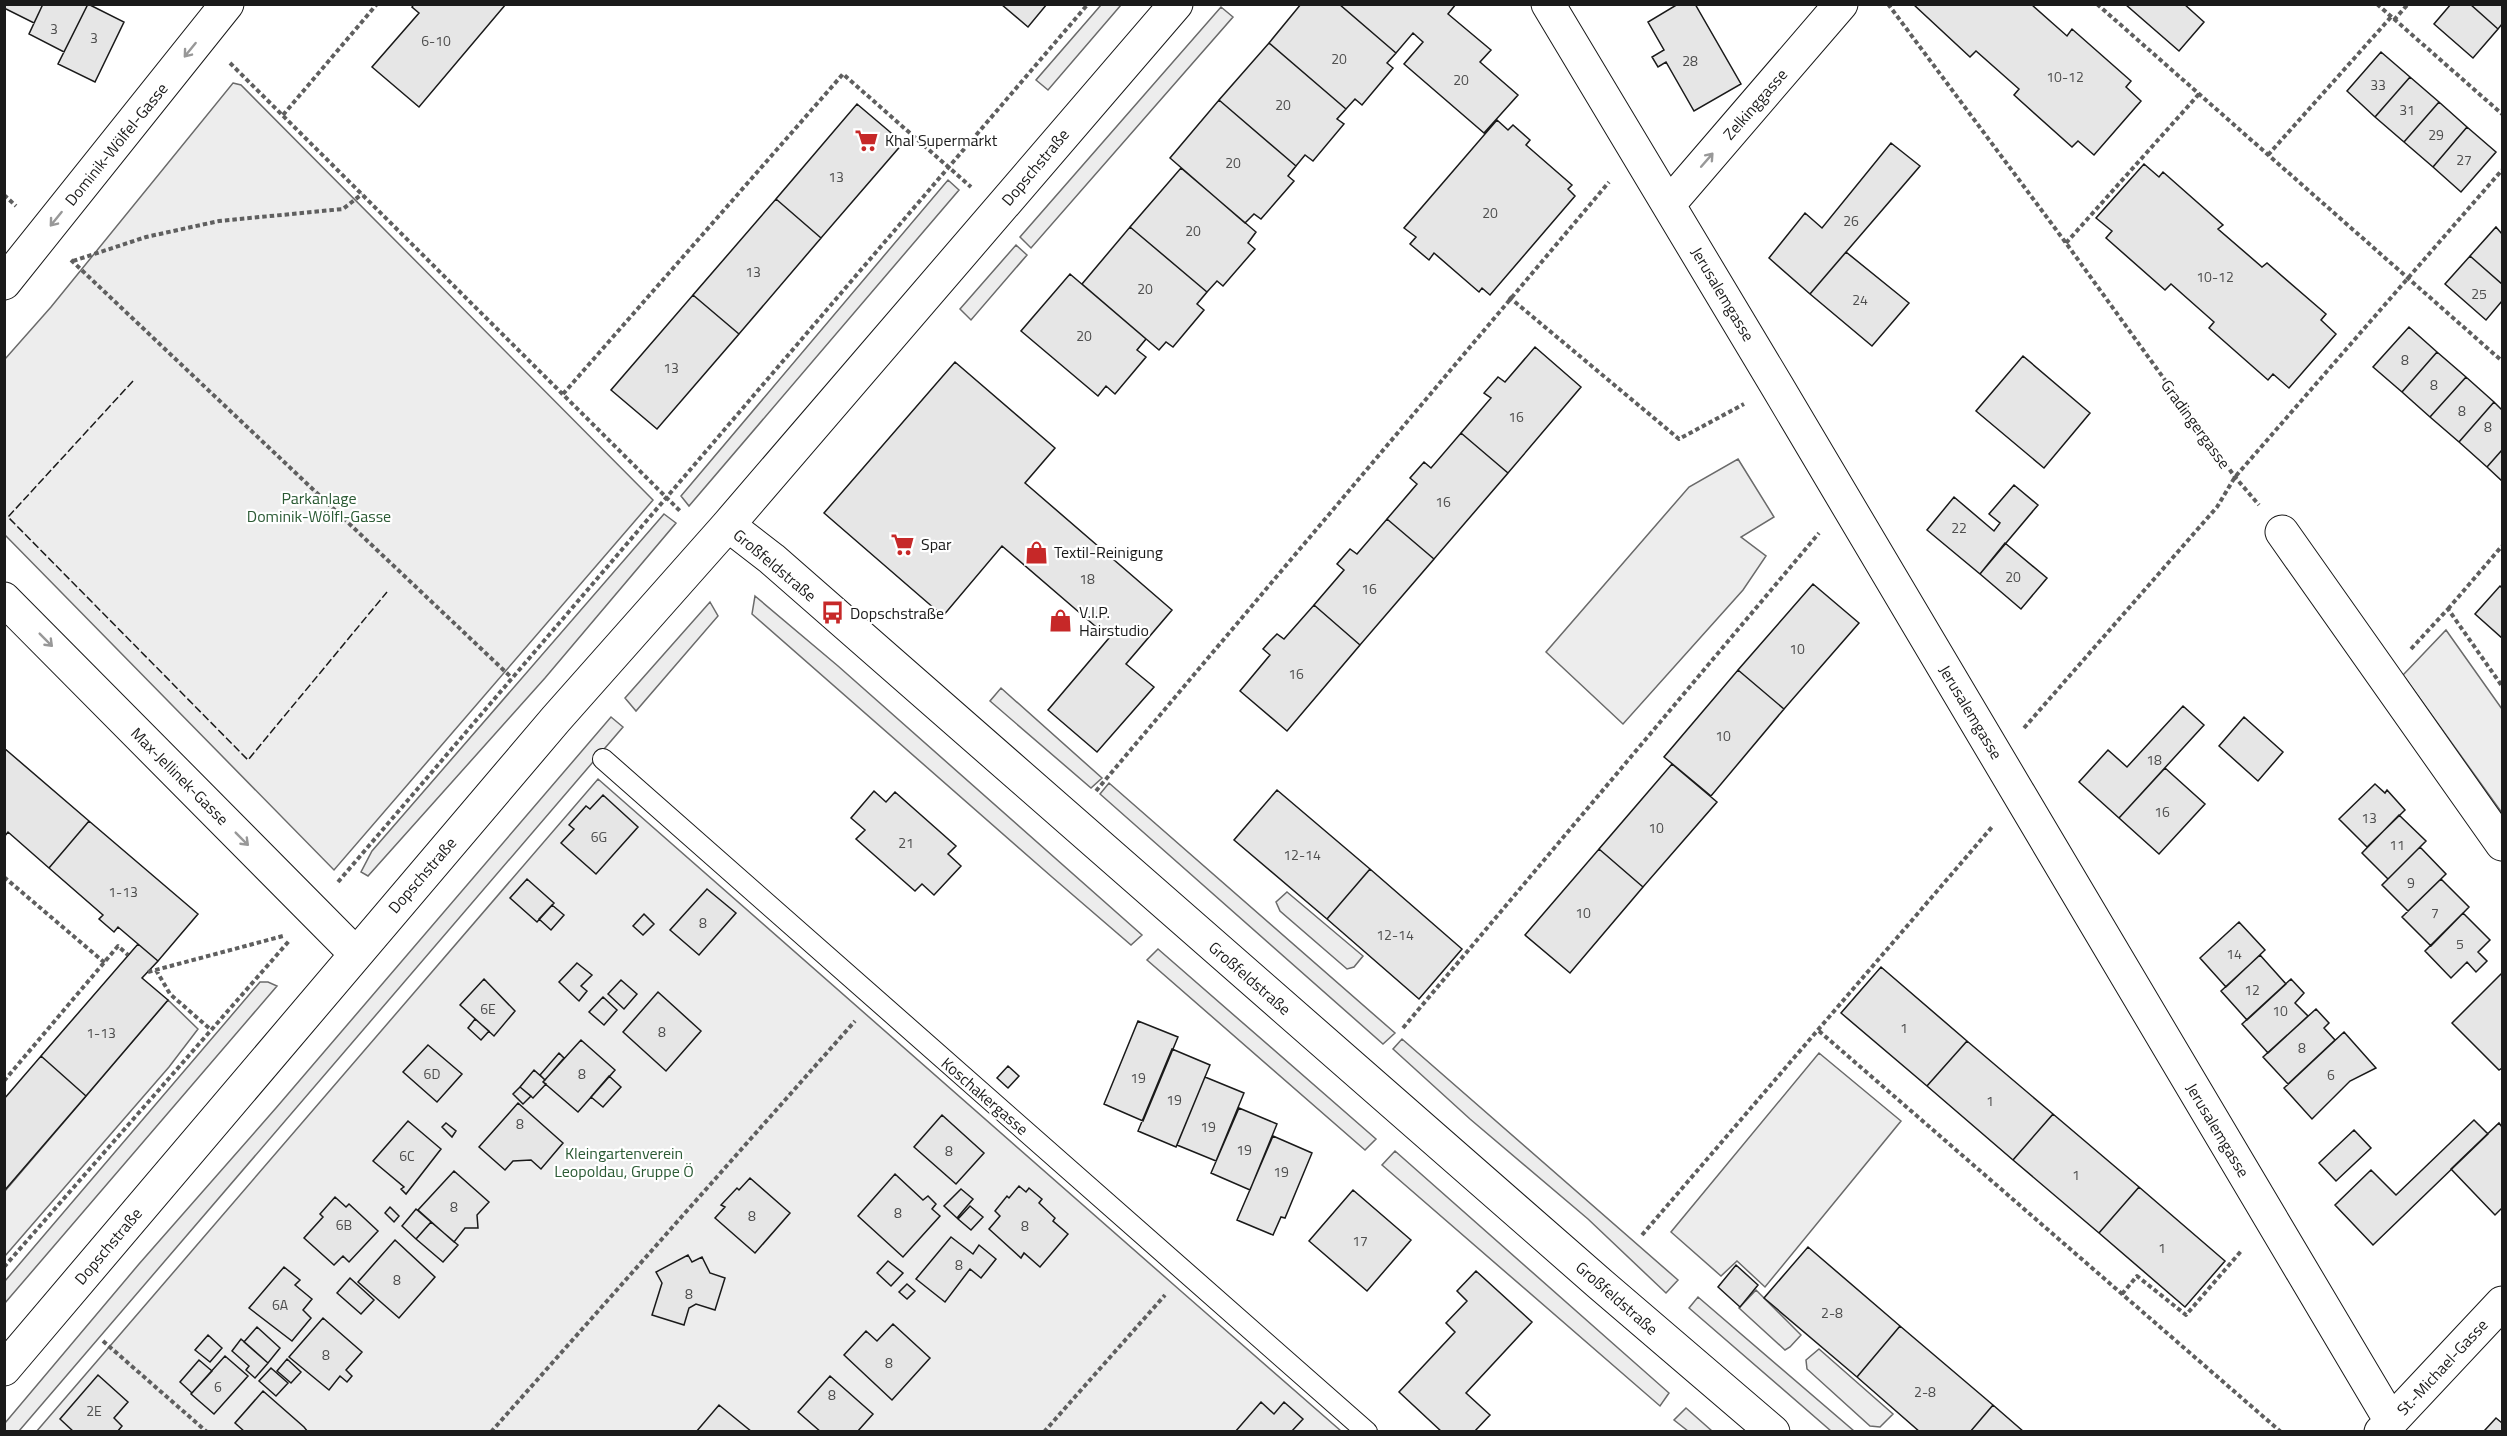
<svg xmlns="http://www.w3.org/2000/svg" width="2507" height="1436" font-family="'Titillium Web',sans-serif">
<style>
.built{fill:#ededed;stroke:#6a6a6a;stroke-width:1.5}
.building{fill:#e6e6e6;stroke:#1a1a1a;stroke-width:1.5}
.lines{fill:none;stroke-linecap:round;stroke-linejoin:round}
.lane-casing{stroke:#1a1a1a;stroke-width:22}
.street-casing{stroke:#1a1a1a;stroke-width:35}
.path{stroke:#5f5f5f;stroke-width:4;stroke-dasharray:4.5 3;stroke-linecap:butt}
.lane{stroke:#fff;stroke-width:20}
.street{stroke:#fff;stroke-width:33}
.fence{stroke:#1a1a1a;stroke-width:1.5;stroke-dasharray:8 3;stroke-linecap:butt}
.oneway{stroke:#989898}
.labels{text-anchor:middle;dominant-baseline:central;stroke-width:4.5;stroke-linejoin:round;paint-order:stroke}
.number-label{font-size:14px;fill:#4d4d4d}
.street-label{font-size:16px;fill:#1a1a1a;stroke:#fff}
.poi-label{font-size:16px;fill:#1a1a1a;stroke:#fff;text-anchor:start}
.park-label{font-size:16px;fill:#2b5a34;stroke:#fff}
</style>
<rect width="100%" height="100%" fill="#fff"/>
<path class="built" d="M1101,5H1121L1048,90L1036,80Z
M1221,7L1233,17L1031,248L1020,237Z
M233,83L241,85L653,500L334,870L5,535V359L51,307Z
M948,180L959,190L689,506L681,496Z
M1016,245L1027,255L971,320L960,309Z
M1738,459L1774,517L1741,537L1766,556L1743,590L1623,724L1546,652L1689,487Z
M664,514L676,523L545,678L368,876L361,872L372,851Z
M755,596L838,666L1142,935L1131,945L1052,877L752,614Z
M710,602L718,616L636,711L625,698Z
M2446,630L2502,709V813L2403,675Z
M1001,688L1102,778L1091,788L990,701Z
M611,717L623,727L19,1431L5,1432V1423L139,1264L276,1108Z
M598,779L1182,1292L1341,1431L36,1432Z
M1109,783L1395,1033L1383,1044L1100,794Z
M1287,892L1363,956L1354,967L1347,969L1280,911L1276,902Z
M1158,949L1376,1139L1365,1150L1147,960Z
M260,982H268L277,986L5,1303V1281Z
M168,1000L198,1029L169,1067L5,1256V1191Z
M1402,1039L1678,1280L1666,1293L1588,1219L1470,1119L1393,1049Z
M1819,1053L1901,1121L1765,1287L1737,1261L1721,1276L1671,1232Z
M1395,1151L1669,1393L1660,1406L1382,1165Z
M1756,1290L1801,1335L1790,1347L1785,1350L1739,1308Z
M1698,1297L1854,1431H1831L1689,1308Z
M1819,1349L1893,1414L1880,1427L1870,1426L1807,1369L1806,1360Z
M1686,1408L1712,1431H1688L1674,1420Z"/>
<path class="building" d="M4,4H43L34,23L4,8Z
M43,4H88L64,52L29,34Z
M88,4L124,22L95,82L58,64Z
M414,4H506L419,107L372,67L419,13L412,7Z
M1001,4H1047L1028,27Z
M1301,4H1339L1396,53L1387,63L1393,68L1362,105L1355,99L1346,109L1269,43Z
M1339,4H1456L1448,14L1491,50L1480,62L1518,95L1484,133L1404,64L1423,42L1413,33L1396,53Z
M1678,4H1695L1741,84L1694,111L1666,62L1658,67L1652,57L1664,50L1648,22Z
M1913,4H2031L2067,36L2072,29L2131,81L2126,87L2141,101L2094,155L2078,141L2072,147L2014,95L2019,89L1976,51L1970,57Z
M2125,4H2184L2204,22L2179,51Z
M2451,4H2470L2498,29L2473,58L2434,24Z
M2470,4H2502V24L2498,29Z
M1269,43L1346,109L1337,119L1344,124L1313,161L1305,155L1296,166L1219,100Z
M2381,52L2410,77L2375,117L2347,91Z
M2410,77L2439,102L2404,142L2375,117Z
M1219,100L1296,166L1288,176L1294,181L1261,219L1254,214L1245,223L1170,158Z
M2439,102L2467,127L2433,167L2404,142Z
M857,104L903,143L821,238L776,199Z
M1497,120L1508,130L1513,125L1530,140L1526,145L1572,185L1568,189L1575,196L1490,295L1482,288L1479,292L1434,253L1429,260L1410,244L1416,237L1404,228Z
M2467,127L2496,152L2461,192L2433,167Z
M1891,143L1920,166L1810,294L1769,258L1805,213L1822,228Z
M2144,164L2159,177L2163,172L2223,225L2218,229L2262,267L2267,263L2326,314L2321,320L2336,334L2289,388L2273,374L2268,380L2209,328L2214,322L2171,284L2165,290L2106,238L2112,231L2096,218Z
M1181,168L1256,232L1248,243L1255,249L1223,286L1217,281L1207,292L1130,227Z
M776,199L821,238L739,334L693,295Z
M1130,227L1207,292L1197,304L1204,310L1173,347L1166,342L1159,350L1082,284Z
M2496,227L2502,234V284L2470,256Z
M1846,252L1909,303L1872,346L1810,294Z
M2470,256L2502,284V301L2486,320L2445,284Z
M1070,274L1146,339L1137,350L1146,357L1115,394L1106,386L1098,396L1021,331Z
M693,295L739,334L657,429L611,390Z
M2409,327L2437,352L2402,392L2373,367Z
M1535,347L1581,387L1508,473L1461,433L1491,398L1484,393L1498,377L1505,382Z
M2437,352L2466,377L2430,417L2402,392Z
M2023,356L2090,413L2044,468L1976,411Z
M955,362L1055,448L1025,483L1172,610L1126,664L1154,687L1097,752L1048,710L1109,638L1002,546L943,616L824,513Z
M2466,377L2494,402L2459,442L2430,417Z
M2494,402L2502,410V450L2487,467L2459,442Z
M1461,433L1508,473L1434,559L1387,519L1417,484L1410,478L1424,462L1431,468Z
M2502,450V481L2487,467Z
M2014,485L2038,505L1980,574L1927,530L1954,497L1994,531L2000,523L1989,514Z
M1387,519L1434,559L1360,645L1314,605L1344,570L1337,564L1350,549L1357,554Z
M2005,543L2047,578L2021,609L1980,574Z
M1813,584L1859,623L1784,709L1738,670Z
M2500,586L2502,588V638L2475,614Z
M1314,605L1360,645L1287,731L1240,691L1270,655L1263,649L1270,641L1277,634L1284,639Z
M1738,670L1784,709L1711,796L1664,757Z
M2183,706L2204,725L2119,818L2079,782L2108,750L2127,767Z
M2244,717L2283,752L2258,781L2219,746Z
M4,748L89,821L49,868L8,832L4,837Z
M1672,764L1717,802L1643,887L1599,849Z
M2165,768L2205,804L2159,854L2119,818Z
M2375,784L2385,793L2387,790L2405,810L2367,847L2339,819Z
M1277,790L1370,869L1327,919L1234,840Z
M874,791L886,802L895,792L956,846L948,854L961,866L934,895L922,884L915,891L856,839L865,830L851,818Z
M603,795L638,827L596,874L561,843L574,829L569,825L586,806L590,809Z
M2399,815L2426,841L2388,879L2362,853Z
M89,821L198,914L158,961L118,927L114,932L99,919L103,915L49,868Z
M2420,847L2446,874L2408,911L2382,885Z
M1599,849L1643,887L1570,973L1525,935Z
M1370,869L1462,949L1419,999L1327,919Z
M527,879L554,903L537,922L510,898Z
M2441,879L2469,907L2431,946L2402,917Z
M707,889L736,913L699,955L670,930Z
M552,905L564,915L551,930L539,919Z
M2463,913L2490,940L2478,952L2487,961L2476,972L2467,962L2451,978L2425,951Z
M644,914L654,924L643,935L633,926Z
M2239,922L2265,950L2226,987L2200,958Z
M138,944L158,961L142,978L168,1000L86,1096L41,1056Z
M2260,955L2286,984L2247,1020L2221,991Z
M577,963L592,975L581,986L587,991L579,1001L559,982Z
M1881,967L1967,1041L1927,1086L1841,1013Z
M2502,973V1068L2499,1070L2452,1023Z
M484,979L515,1011L494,1036L460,1005Z
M2291,979L2304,993L2295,1003L2308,1016L2268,1053L2242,1024Z
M621,980L637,994L624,1009L608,994Z
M658,992L701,1031L666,1071L623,1032Z
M603,997L617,1010L604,1025L589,1012Z
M2316,1009L2329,1023L2324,1028L2335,1040L2288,1084L2263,1057Z
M475,1019L489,1031L481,1040L468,1028Z
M1138,1021L1178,1037L1143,1121L1104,1104Z
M2344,1032L2376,1068L2350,1081L2312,1119L2284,1088Z
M581,1040L615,1070L578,1112L543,1082Z
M1967,1041L2053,1114L2013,1160L1927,1086Z
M428,1045L462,1074L437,1102L403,1072Z
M1172,1049L1210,1065L1176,1147L1138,1131Z
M559,1053L564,1058L545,1080L540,1075Z
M41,1056L86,1096L4,1191V1099Z
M1008,1066L1019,1076L1008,1088L997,1078Z
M534,1070L545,1080L543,1082L546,1084L533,1098L520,1087Z
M609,1076L621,1087L603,1107L591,1097Z
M1205,1077L1244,1093L1216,1161L1177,1145Z
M520,1087L531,1096L523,1104L513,1094Z
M518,1103L563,1143L541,1169L531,1160L513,1161L505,1170L479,1147Z
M1239,1108L1277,1124L1250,1190L1211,1173Z
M2053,1114L2139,1187L2099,1233L2013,1160Z
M942,1115L984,1153L956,1184L914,1147Z
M2474,1120L2488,1134L2373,1245L2335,1205L2371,1170L2396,1195Z
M408,1121L441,1149L406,1194L401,1189L404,1187L373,1161Z
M446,1123L456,1131L452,1137L442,1127Z
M2499,1123L2502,1127V1208L2495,1215L2451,1169Z
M2354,1130L2371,1148L2336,1181L2319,1163Z
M1273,1136L1312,1153L1285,1218L1281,1217L1273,1235L1237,1220Z
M454,1171L489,1202L477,1215L478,1228H465L454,1242L418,1210Z
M895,1174L923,1200L928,1196L936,1204L932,1209L940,1216L903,1257L858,1216Z
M750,1178L790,1213L755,1253L715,1218L725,1207L721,1205L737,1188L739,1190Z
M1019,1186L1026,1192L1029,1188L1042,1199L1039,1203L1055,1218L1053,1221L1068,1234L1040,1267L1024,1253L1021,1258L989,1229L1000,1216L995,1211L1007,1196L1009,1198Z
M2139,1187L2225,1261L2185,1307L2099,1233Z
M961,1189L973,1199L957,1218L944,1206Z
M1353,1190L1411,1240L1367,1291L1309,1241Z
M335,1197L346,1207L349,1204L378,1231L349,1262L343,1256L334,1265L304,1238L323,1217L320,1214Z
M970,1206L983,1217L971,1230L958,1219Z
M390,1207L399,1216L394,1222L385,1213Z
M416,1209L431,1222L416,1239L402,1226Z
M431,1222L458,1245L443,1262L416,1239Z
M951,1237L973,1254L979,1245L996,1259L981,1278L970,1269L945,1302L916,1279Z
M395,1240L435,1277L399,1318L358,1282Z
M1808,1247L1900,1326L1857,1377L1764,1298Z
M688,1255L692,1262L702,1257L710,1273L725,1278L715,1310L696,1304L689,1308L684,1325L652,1315L662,1283L656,1272Z
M888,1261L903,1273L891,1286L877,1273Z
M1736,1265L1758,1285L1740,1307L1718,1287Z
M284,1267L300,1280L295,1285L312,1299L303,1310L311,1318L292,1341L249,1308Z
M1476,1271L1532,1322L1466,1393L1490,1415L1474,1432H1442L1399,1392L1455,1332L1446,1323L1467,1301L1457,1291Z
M350,1278L374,1300L361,1314L337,1293Z
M907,1284L915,1291L907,1299L899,1292Z
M323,1318L362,1352L346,1370L352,1376L347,1382L340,1376L329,1390L289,1357Z
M893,1324L930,1358L892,1400L844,1355L866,1331L877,1341Z
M1900,1326L1993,1405L1970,1432H1920L1857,1377Z
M257,1327L280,1348L268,1363L244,1342Z
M208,1335L222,1348L210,1362L195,1350Z
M241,1339L268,1363L255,1378L246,1370L249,1366L232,1351Z
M225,1356L248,1376L214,1414L191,1394Z
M287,1359L301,1372L291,1383L277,1371Z
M199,1360L212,1371L192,1393L180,1382Z
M271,1368L288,1383L276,1396L259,1381Z
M98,1375L128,1402L114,1418L122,1426L117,1432H74L60,1419Z
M830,1376L873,1414L857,1432H821L798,1412Z
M263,1391L304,1427L308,1432H245L235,1423Z
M1261,1402L1274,1414L1284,1402L1303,1419L1291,1432H1235Z
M719,1405L752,1432H696Z
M1993,1405L2024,1432H1970Z
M2496,1418L2502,1423V1432H2487L2485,1430Z"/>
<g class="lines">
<defs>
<path id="lane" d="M603,759L1367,1432"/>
<path id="street" d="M1548,4L1777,386L2391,1421
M1669,204L1841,4
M4,283L227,4
M728,525L772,559L1599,1283L1773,1432
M2282,532L2502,844
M4,599L355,953
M4,1369L556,719L728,525L1176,4
M2381,1432L2502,1303"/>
</defs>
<use href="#lane" class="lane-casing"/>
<use href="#street" class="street-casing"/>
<path class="path" d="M1888,4L2066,243L2235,477L2259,505
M2097,4L2502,361
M2377,4L2502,114
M2394,20L2408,4
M230,63L681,512
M283,115L377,4
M2268,155L2391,17
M4,195L16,206
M2066,243L2199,94
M71,260L512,678
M73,261L146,237L219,221L343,209L362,194
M1509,297L1679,439L1744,404
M563,394L843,74L971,187
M2448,609L2502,546
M2411,649L2448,609L2502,686
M2024,728L2217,507L2235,477L2502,170
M1096,791L1609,182
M4,877L105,963
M338,882L1088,4
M156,970L170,994L210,1029
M148,972L283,936
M1403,1028L1819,533
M1819,1031L2281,1432
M4,1081L118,946L128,955
M1642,1235L1992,827
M4,1267L289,941
M2122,1294L2137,1276L2186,1315L2242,1250
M103,1341L207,1432
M491,1432L855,1021
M1044,1432L1165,1295"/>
<use href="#lane" class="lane"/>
<use href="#street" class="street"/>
<path class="fence" d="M133,381L8,517L248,760L387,592"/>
</g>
<defs><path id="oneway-shaft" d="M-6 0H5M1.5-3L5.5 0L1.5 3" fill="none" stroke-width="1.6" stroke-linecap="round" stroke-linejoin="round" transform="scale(1.5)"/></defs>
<g class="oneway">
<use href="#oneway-shaft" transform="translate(190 50) rotate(129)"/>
<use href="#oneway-shaft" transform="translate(1707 160) rotate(-49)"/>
<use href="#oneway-shaft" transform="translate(56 219) rotate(129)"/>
<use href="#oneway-shaft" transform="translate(46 640) rotate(45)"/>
<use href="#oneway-shaft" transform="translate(242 839) rotate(45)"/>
</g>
<defs>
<symbol id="supermarket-bare" viewBox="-9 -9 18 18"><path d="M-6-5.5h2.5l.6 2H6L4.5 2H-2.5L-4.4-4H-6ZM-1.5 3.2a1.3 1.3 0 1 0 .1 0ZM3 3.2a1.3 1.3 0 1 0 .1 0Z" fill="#c62828" stroke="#fff" stroke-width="2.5" paint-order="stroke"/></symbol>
<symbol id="shop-bare" viewBox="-9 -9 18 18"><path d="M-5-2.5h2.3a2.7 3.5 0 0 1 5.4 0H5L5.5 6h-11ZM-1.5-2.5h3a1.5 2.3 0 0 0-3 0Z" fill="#c62828" stroke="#fff" stroke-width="2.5" paint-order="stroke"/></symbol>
<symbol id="bus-bare" viewBox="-9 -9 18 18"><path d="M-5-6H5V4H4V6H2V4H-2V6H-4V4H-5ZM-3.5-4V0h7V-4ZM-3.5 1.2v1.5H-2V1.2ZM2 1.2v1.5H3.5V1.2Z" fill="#c62828" stroke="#fff" stroke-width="2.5" paint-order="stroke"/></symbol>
</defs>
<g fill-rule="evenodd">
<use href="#supermarket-bare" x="850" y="124" width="33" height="33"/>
<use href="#supermarket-bare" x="886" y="528" width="33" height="33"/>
<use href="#shop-bare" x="1020" y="536" width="33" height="33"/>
<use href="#bus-bare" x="816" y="596" width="33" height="33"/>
<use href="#shop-bare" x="1044" y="604" width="33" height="33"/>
</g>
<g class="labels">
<g class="number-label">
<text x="54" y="28">3</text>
<text x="94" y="37">3</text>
<text x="436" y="40">6-10</text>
<text x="1339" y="58">20</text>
<text x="1690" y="60">28</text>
<text x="2065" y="76">10-12</text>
<text x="1461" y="79">20</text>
<text x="2378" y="84">33</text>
<text x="1283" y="104">20</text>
<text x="2407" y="109">31</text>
<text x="2436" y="134">29</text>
<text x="2464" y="159">27</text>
<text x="1233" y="162">20</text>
<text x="836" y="176">13</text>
<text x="1490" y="212">20</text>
<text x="1851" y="220">26</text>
<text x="1193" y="230">20</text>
<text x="753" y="271">13</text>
<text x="2215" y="276">10-12</text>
<text x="1145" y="288">20</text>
<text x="2479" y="293">25</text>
<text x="1860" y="299">24</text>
<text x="1084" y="335">20</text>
<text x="2405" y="359">8</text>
<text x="671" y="367">13</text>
<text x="2434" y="384">8</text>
<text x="2462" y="410">8</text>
<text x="1516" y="416">16</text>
<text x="2488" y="426">8</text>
<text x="1443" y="501">16</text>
<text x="1959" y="527">22</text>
<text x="2013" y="576">20</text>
<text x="1087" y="578">18</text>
<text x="1369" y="588">16</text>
<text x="1797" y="648">10</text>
<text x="1296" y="673">16</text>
<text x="1723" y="735">10</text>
<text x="2154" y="759">18</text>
<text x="2162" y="811">16</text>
<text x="2369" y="817">13</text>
<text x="1656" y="827">10</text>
<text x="599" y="836">6G</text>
<text x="906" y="842">21</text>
<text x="2397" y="844">11</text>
<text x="1302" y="854">12-14</text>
<text x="2411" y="882">9</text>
<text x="123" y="891">1-13</text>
<text x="1583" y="912">10</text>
<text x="2435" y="912">7</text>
<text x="703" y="922">8</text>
<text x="1395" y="934">12-14</text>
<text x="2460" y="943">5</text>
<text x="2234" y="953">14</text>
<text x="2252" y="989">12</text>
<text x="488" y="1008">6E</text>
<text x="2280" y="1010">10</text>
<text x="1904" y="1027">1</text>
<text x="662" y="1031">8</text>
<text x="101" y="1032">1-13</text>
<text x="2302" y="1047">8</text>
<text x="432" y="1073">6D</text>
<text x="582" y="1073">8</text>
<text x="2331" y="1074">6</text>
<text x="1138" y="1077">19</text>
<text x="1174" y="1099">19</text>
<text x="1990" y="1100">1</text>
<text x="520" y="1123">8</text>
<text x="1208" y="1126">19</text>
<text x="1244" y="1149">19</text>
<text x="949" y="1150">8</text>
<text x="407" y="1155">6C</text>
<text x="1281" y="1171">19</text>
<text x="2076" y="1174">1</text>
<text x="454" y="1206">8</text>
<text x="898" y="1212">8</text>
<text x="752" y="1215">8</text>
<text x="344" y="1224">6B</text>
<text x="1025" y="1225">8</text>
<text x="1360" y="1240">17</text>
<text x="2162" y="1247">1</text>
<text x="959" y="1264">8</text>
<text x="397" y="1279">8</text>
<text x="689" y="1293">8</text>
<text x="280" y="1304">6A</text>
<text x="1832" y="1312">2-8</text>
<text x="326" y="1354">8</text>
<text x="889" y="1362">8</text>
<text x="218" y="1386">6</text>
<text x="1925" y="1391">2-8</text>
<text x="832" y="1394">8</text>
<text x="94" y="1410">2E</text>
</g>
<g class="street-label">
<text transform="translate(1755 104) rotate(-49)">Zelkinggasse</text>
<text transform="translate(116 144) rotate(-51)">Dominik-Wölfel-Gasse</text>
<text transform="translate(1035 167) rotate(-50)">Dopschstraße</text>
<text transform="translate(1723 294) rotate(59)">Jerusalemgasse</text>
<text transform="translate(2196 424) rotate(54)">Gradingergasse</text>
<text transform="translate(775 565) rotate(40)">Großfeldstraße</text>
<text transform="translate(1971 712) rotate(59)">Jerusalemgasse</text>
<text transform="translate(180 776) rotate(45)">Max-Jellinek-Gasse</text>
<text transform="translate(422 875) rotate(-49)">Dopschstraße</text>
<text transform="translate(1250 978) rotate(41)">Großfeldstraße</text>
<text transform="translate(985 1096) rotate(41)">Koschakergasse</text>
<text transform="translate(2218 1130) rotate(59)">Jerusalemgasse</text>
<text transform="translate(108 1246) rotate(-50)">Dopschstraße</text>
<text transform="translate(1617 1298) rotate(41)">Großfeldstraße</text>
<text transform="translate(2442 1367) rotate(-47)">St.-Michael-Gasse</text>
</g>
<g class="poi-label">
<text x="885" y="140">Khal Supermarkt</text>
<text x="921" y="544">Spar</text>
<text x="1054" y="552">Textil-Reinigung</text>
<text x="1079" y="612">V.I.P.<tspan x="1079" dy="18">Hairstudio</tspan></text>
<text x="850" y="613">Dopschstraße</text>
</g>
<g class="park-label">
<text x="319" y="498">Parkanlage<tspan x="319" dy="18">Dominik-Wölfl-Gasse</tspan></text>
<text x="624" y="1153">Kleingartenverein<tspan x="624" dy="18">Leopoldau, Gruppe Ö</tspan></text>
</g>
</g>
<rect width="2507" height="1436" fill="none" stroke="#1a1a1a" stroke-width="12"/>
</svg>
